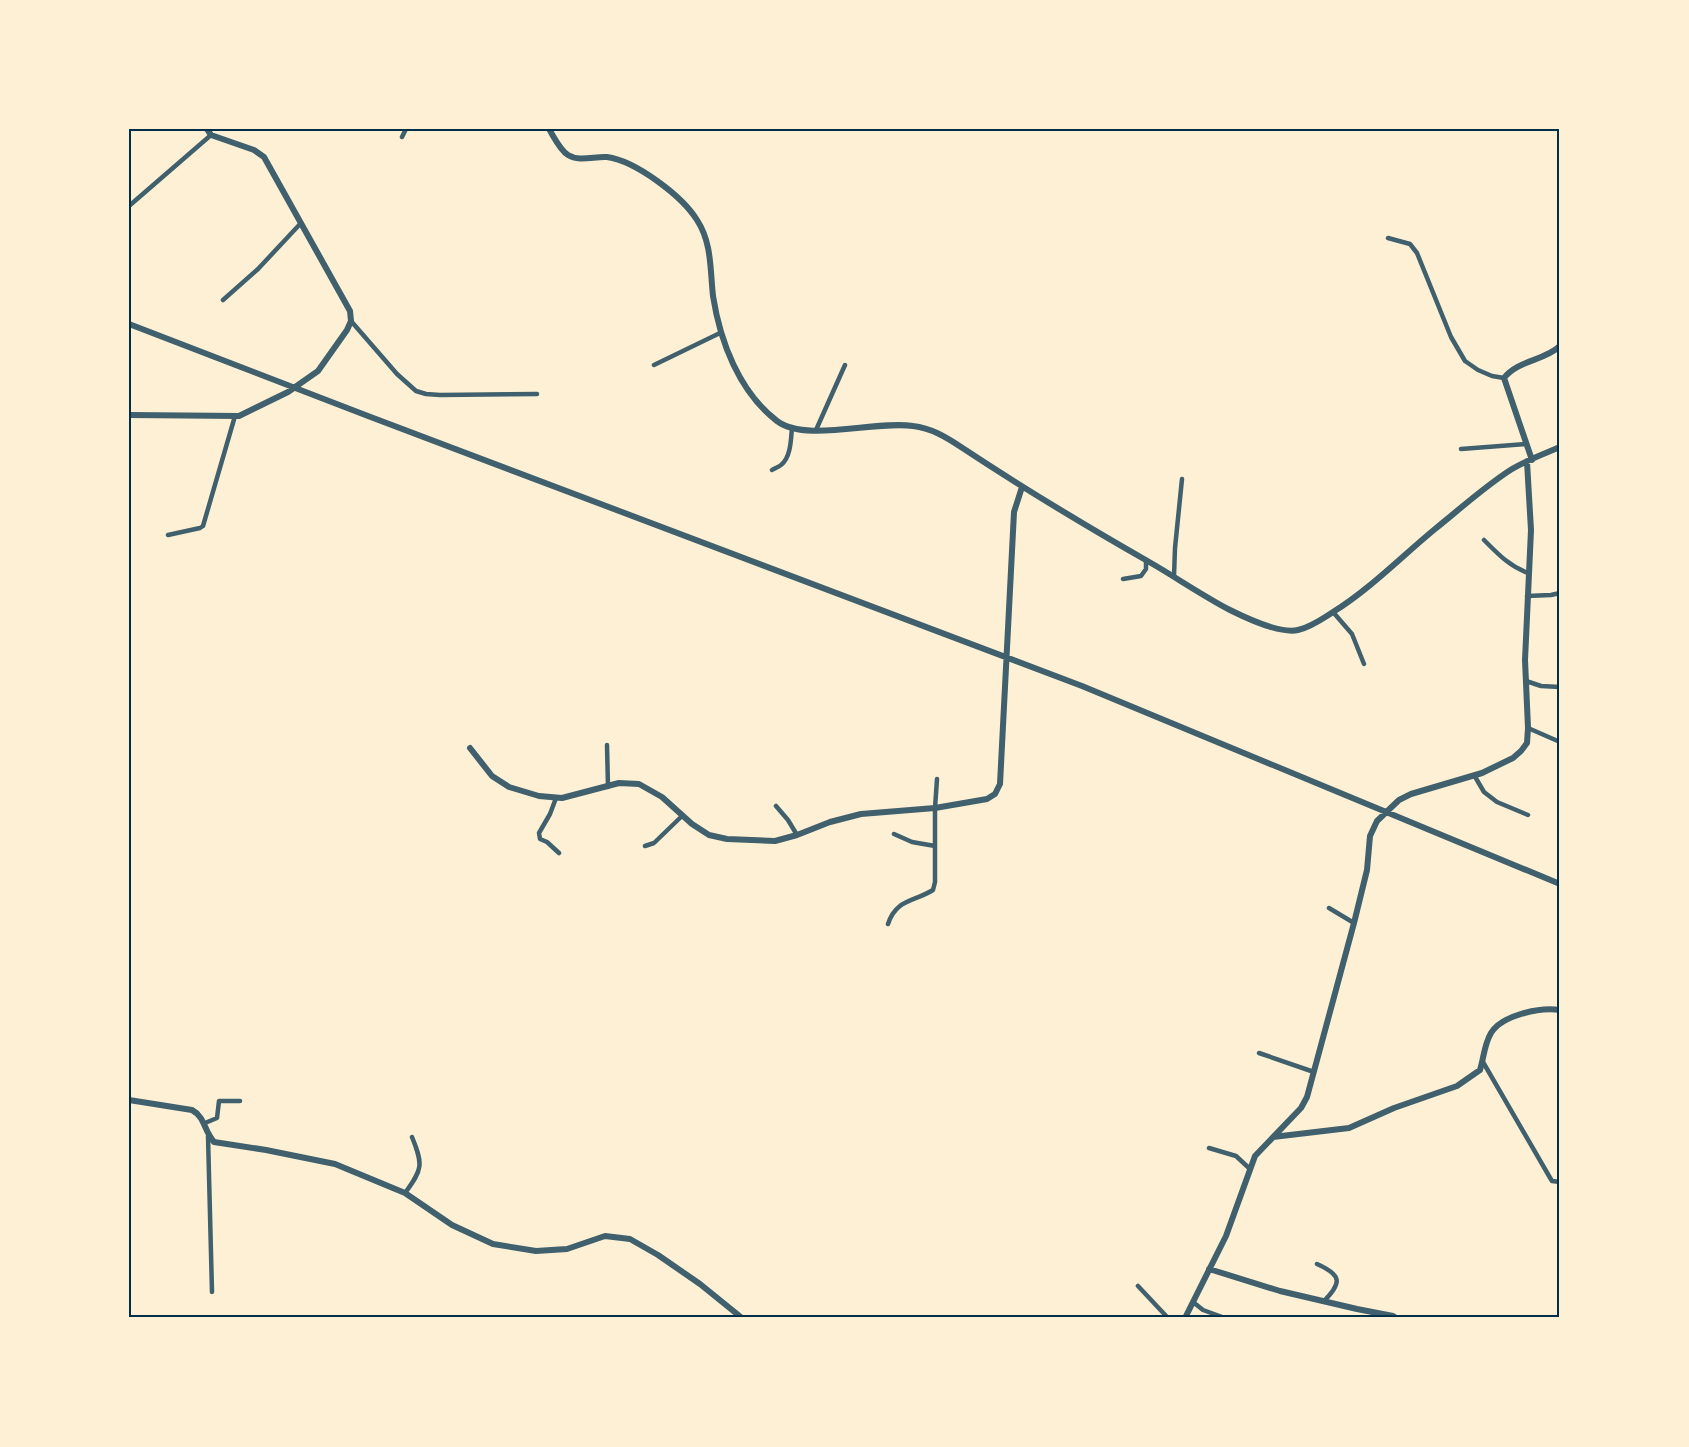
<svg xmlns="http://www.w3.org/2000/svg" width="1689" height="1447" font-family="'PT Sans Narrow',sans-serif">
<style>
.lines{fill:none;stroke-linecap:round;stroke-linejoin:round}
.service{stroke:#3f606c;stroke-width:4.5}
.minor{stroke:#3f606c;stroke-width:6}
.neatline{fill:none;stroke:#003049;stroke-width:2}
</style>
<rect width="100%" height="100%" fill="#fdf0d5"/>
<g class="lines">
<path class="service" d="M402,137L406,129
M129,206L211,135
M1388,238L1410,244L1417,253L1451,337L1465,361L1478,370L1492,376L1504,378
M223,300L258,269L301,223
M351,321L397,374L416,391L426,394L440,395L537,394
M654,365L720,333
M816,430L845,365
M1461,449L1526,444
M772,470C775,468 779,467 781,465C791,457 791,439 792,427
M168,535L200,528L203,526L235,416
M1484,540C1498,554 1509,566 1528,573
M1174,576L1175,548L1182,479
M1123,579L1141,576L1146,569V560
M1527,596L1551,595L1560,593
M1333,612L1352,634L1364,664
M1526,681L1541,686L1560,687
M1528,728L1560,742
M607,745L608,787
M1474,775L1484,792L1497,802L1528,815
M556,798L550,814L539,833L540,839L547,842L559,853
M776,806L788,820L797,835
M894,834L912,842L935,846
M645,846L654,843L682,816
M1329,908L1354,923
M888,924C896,899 914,902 933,890L935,882V808L937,779
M1259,1053L1314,1072
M1483,1062L1549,1176L1552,1181L1560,1182
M205,1123L217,1118L219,1101H240
M208,1136L212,1292
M1209,1148L1236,1156L1250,1169
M405,1193C423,1169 423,1164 412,1137
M1317,1264C1342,1275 1342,1283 1324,1301
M1138,1286L1168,1318
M1193,1302L1203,1310L1225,1318"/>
<path class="minor" d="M549,129C554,137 560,150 568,155C579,162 595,156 607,157C636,161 682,196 697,220C712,243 710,269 713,296C720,341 739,392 777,421C806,443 876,420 913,426C931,428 946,437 961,447C1023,488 1086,526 1151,563C1177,578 1203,596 1230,610C1246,618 1280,634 1298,630C1311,627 1322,619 1333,612C1370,589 1401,557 1435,529C1460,509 1485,486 1512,469C1527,460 1544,454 1560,447
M129,324L368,416L1082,686L1560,884
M129,415L239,416L288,392L318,371L347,330L351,321L350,311L264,157L254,150L211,135L207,129
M1532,460L1504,378C1518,360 1544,361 1560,346
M470,748L492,776L509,787L539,796L562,798L619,783L639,784L662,797L692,824L709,835L727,839L775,841L797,835L830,822L861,814L935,808L987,799L995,794L1000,784L1014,512L1022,487
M129,1100L192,1110C205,1117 204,1131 214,1142L266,1150L335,1164L405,1193L452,1225L493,1244L536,1251L567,1249L605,1236L630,1239L658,1255L700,1284L742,1318
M1273,1137L1349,1128L1394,1108L1457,1086L1480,1070C1484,1057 1484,1045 1491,1033C1502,1015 1540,1007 1560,1010
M1209,1269L1280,1291L1357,1309L1393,1316L1396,1318
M1185,1318L1226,1236L1255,1156L1301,1108L1307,1097L1354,923L1367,870L1370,836L1377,821L1399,800L1411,794L1482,773L1513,758L1521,751L1527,743L1528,728L1525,660L1531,530L1527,462"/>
</g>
<rect width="1689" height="1447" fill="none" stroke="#fdf0d5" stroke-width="261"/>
<rect x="130" y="130" width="1428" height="1186" class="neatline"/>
</svg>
